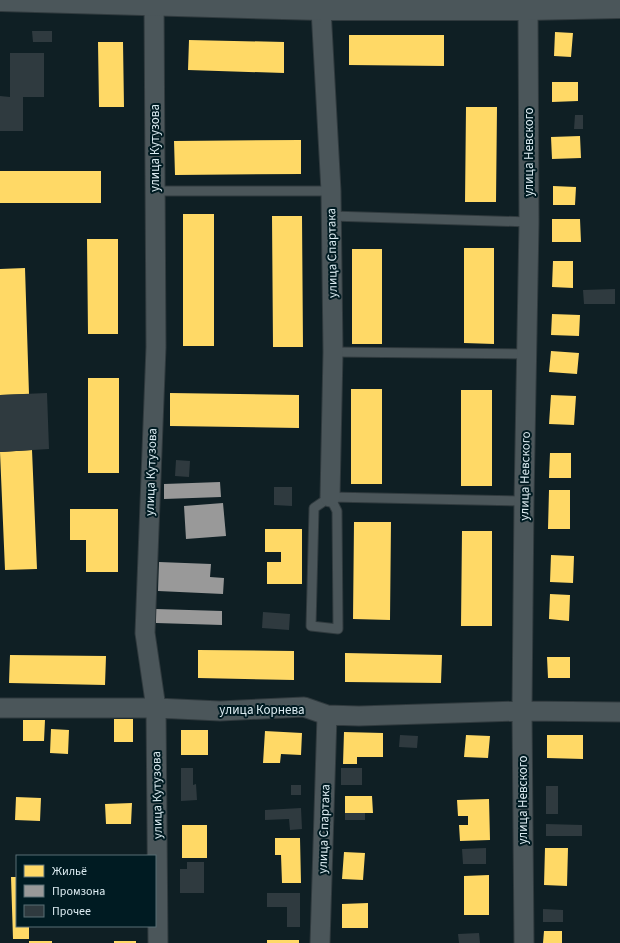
<svg xmlns="http://www.w3.org/2000/svg" width="620" height="943" font-family="'Source Sans 3',sans-serif">
<style>
.homes{fill:#ffd966}
.industry{fill:#999}
.building{fill:#2f3a3f}
.lines{fill:none;stroke-linecap:round;stroke-linejoin:round}
.lane-casing{stroke:#303a3e;stroke-width:11}
.street-casing{stroke:#303a3e;stroke-width:21}
.secondary-casing{stroke:#303a3e;stroke-width:24}
.lane{stroke:#4b565a;stroke-width:9}
.street{stroke:#4b565a;stroke-width:19}
.secondary{stroke:#4b565a;stroke-width:22}
.labels{text-anchor:middle;dominant-baseline:central;stroke-width:4;stroke-linejoin:round;paint-order:stroke}
.street-label{font-size:13px;fill:#dbebf1;stroke:#001b22}
</style>
<rect width="100%" height="100%" fill="#0f1f24"/>
<path class="homes" d="M555,32L573,33L571,57L554,56Z
M349,35H444V66L349,65Z
M189,40L284,42V73L188,70Z
M98,42H123L124,107H99Z
M552,82H578V101L552,102Z
M466,107H497L496,202H465Z
M580,136L581,158L552,159L551,137Z
M301,140V174L175,175L174,141Z
M0,171H101V203H0Z
M553,186L576,187L575,205H553Z
M183,214H214V346H183Z
M272,216H302L303,347H273Z
M552,219H580L581,242H552Z
M87,239H118V334H88Z
M464,248H494V344L464,343Z
M352,249H382V344H352Z
M553,261H573V288L552,287Z
M25,268L29,394L0,395V269Z
M552,314L580,315L579,336L551,335Z
M551,351L579,353L577,374L549,372Z
M88,378H119V473H88Z
M351,389H382V484H351Z
M461,390H492V486H461Z
M170,393L299,395V428L170,426Z
M551,395L576,396L574,425L549,424Z
M32,450L37,569L5,570L0,452Z
M550,453H571V478H549Z
M549,490H570V529H548Z
M70,509H118V572H86V540H70Z
M354,522H391L390,620L353,619Z
M265,529H302V584H267V562H281V552H265Z
M462,531H492V626H461Z
M551,555L574,556L573,583L550,582Z
M550,594L570,595L569,621L549,619Z
M198,650L294,651V680L198,678Z
M345,653L442,655L441,683L345,682Z
M10,655L106,656L105,685L9,683Z
M547,657H570V678H548Z
M114,719H133V742H114Z
M23,720H45L44,741H23Z
M51,729L69,730L68,754L50,753Z
M181,730H208V755H181Z
M265,731L302,733L301,755L281,754L280,763H263Z
M344,732L383,733V757H357V764H343Z
M466,735L490,736L488,758L464,757Z
M547,735H583V759L547,758Z
M345,796H372L373,813H345Z
M16,797L41,798L40,821L15,820Z
M489,799L490,840L460,841L459,825H468V816H458L457,800Z
M132,803L131,824H106L105,804Z
M182,825H207V858H182Z
M275,838H300L301,883H282L281,855H275Z
M545,848H568L567,886L544,885Z
M344,852L365,853L363,880L342,879Z
M489,875V915H464V876Z
M11,877H17V926H29V939H13Z
M368,903V928H342V904Z
M544,931H562V943H543Z
M267,940H299V943H267Z
M29,941H52V943H29Z
M114,941H136V943H114Z"/>
<path class="industry" d="M220,482L221,497L164,499V484Z
M223,503L226,536L186,539L184,506Z
M159,562L211,564L210,577L224,578L223,594L158,591Z
M156,609L222,611V625L156,623Z"/>
<path class="building" d="M32,31H52V42H33Z
M10,53H44V97H23V131H0V96L10,97Z
M575,115H583V129H574Z
M615,289V304H584L583,290Z
M47,393L49,449L0,452V395Z
M176,460L190,461L189,477L175,476Z
M274,487H292V506L274,505Z
M263,612L290,614L289,630L262,628Z
M400,735L418,736L417,748L399,747Z
M181,768H193V785L196,784L197,800L181,801Z
M341,768H362V785H341Z
M291,785H301V795H291Z
M546,786H558V814H546Z
M301,808L302,829L290,830L289,819L265,820V810Z
M345,813H365V820H345Z
M546,824L582,825V836H546Z
M486,848V864H463L462,849Z
M187,862H204V893H180V869H187Z
M267,893H300V927H287V907H267Z
M543,909L563,910V922H543Z
M479,933L480,943H459L458,934Z"/>
<g class="lines">
<defs>
<path id="lane" d="M155,191H331
M331,216L529,222
M333,352L527,354
M330,497L337,511L338,629L311,626L314,508L330,497L524,501"/>
<path id="street" d="M154,0L156,347L145,633L156,708L158,943
M321,9L331,191L333,352L330,497
M0,708H156L220,711L304,707L327,715L359,716L522,711L620,712
M320,943L327,715
M524,943L522,711L524,501L529,222L528,9"/>
<path id="secondary" d="M0,0L321,9H528L620,7"/>
</defs>
<use href="#lane" class="lane-casing"/>
<use href="#street" class="street-casing"/>
<use href="#secondary" class="secondary-casing"/>
<use href="#lane" class="lane"/>
<use href="#street" class="street"/>
<use href="#secondary" class="secondary"/>
</g>
<g class="labels">
<g class="street-label">
<text transform="translate(155 148) rotate(-90)">улица Кутузова</text>
<text transform="translate(529 152) rotate(-90)">улица Невского</text>
<text transform="translate(332 253) rotate(-91)">улица Спартака</text>
<text transform="translate(151 472) rotate(-88)">улица Кутузова</text>
<text transform="translate(525 476) rotate(-89)">улица Невского</text>
<text x="262" y="710">улица Корнева</text>
<text transform="translate(157 795) rotate(-91)">улица Кутузова</text>
<text transform="translate(523 800) rotate(-90)">улица Невского</text>
<text transform="translate(324 829) rotate(-88)">улица Спартака</text>
</g>
</g>
<rect x="16" y="855" width="140" height="72" fill="#001b22" stroke="#586e75"/>
<rect x="24" y="865" width="20" height="12" fill="#ffd966" stroke="#586e75"/>
<text x="52" y="875" font-size="12" fill="#dbebf1">Жильё</text>
<rect x="24" y="885" width="20" height="12" fill="#999999" stroke="#586e75"/>
<text x="52" y="895" font-size="12" fill="#dbebf1">Промзона</text>
<rect x="24" y="905" width="20" height="12" fill="#2f3a3f" stroke="#586e75"/>
<text x="52" y="915" font-size="12" fill="#dbebf1">Прочее</text>
</svg>
